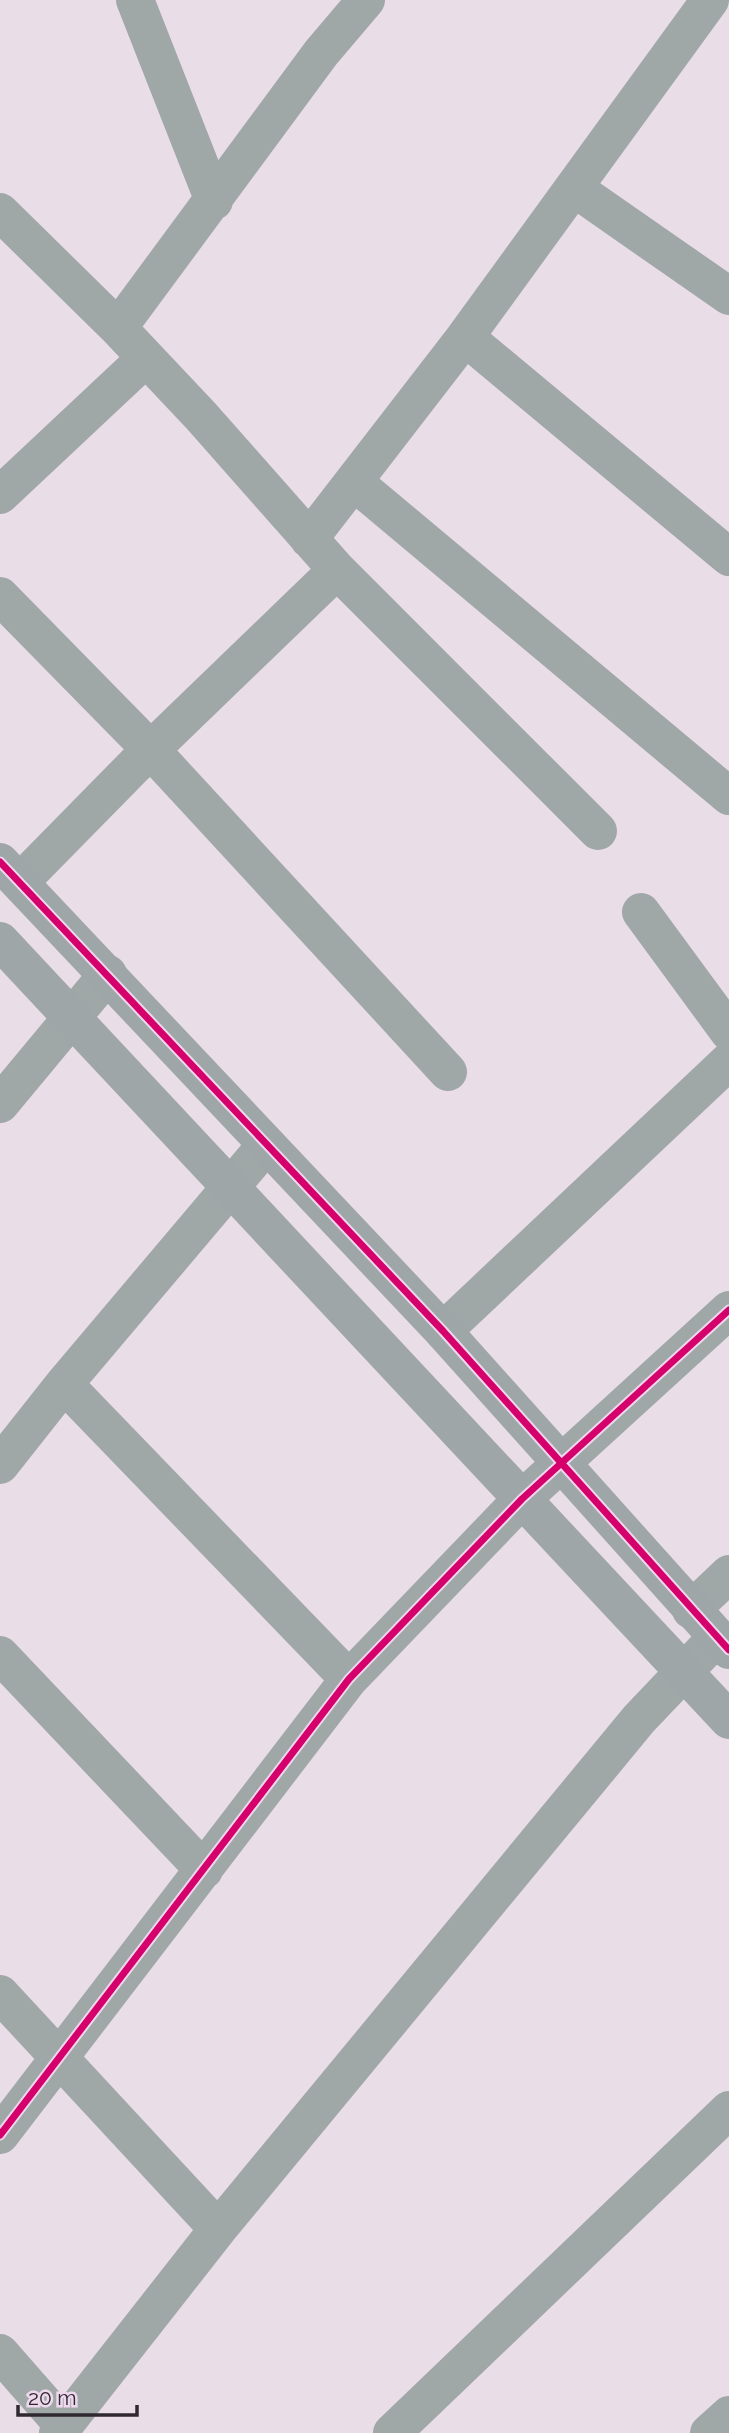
<svg xmlns="http://www.w3.org/2000/svg" width="729" height="2433" font-family="Raleway,sans-serif">
<style>
.lines{fill:none;stroke-linecap:round;stroke-linejoin:round}
.street{stroke:#a0a7a7;stroke-width:38}
.secondary{stroke:#9fa6a7;stroke-width:38}
.cycleway-casing{stroke:#eed8ed;stroke-width:11}
.cycleway{stroke:#d6006c;stroke-width:7}
</style>
<rect width="100%" height="100%" fill="#e9dde8"/>
<g class="lines">
<path class="street" d="M135,0L214,201
M574,188L729,296
M0,212L118,328L201,416L337,570L598,831
M118,328L321,53L366,0
M465,337L729,557
M354,482L729,796
M0,495L146,358
M309,539L465,337L710,0
M0,596L151,750L448,1072
M20,882L135,765L337,570
M641,912L729,1032
M0,1104L108,974
M443,1331L729,1061
M64,1384L349,1679
M0,1465L64,1384L266,1145
M691,1610L729,1574
M0,1655L204,1870
M0,1994L218,2229
M0,2135L349,1679L522,1499L729,1310
M0,2353L64,2426
M58,2433L218,2229L639,1719L717,1637
M392,2433L729,2110
M709,2433L729,2415"/>
<path class="secondary" d="M0,862L443,1331L729,1650
M0,941L729,1720"/>
<defs>
<path id="cycleway" d="M0,862L443,1331L729,1650
M0,2135L349,1679L522,1499L729,1310"/>
</defs>
<use href="#cycleway" class="cycleway-casing"/>
<use href="#cycleway" class="cycleway"/>
</g>
<path d="M18 2405v10h119v-10" fill="none" stroke="#302830" stroke-width="3.5"/>
<text x="28" y="2405" font-size="21" fill="#302830" stroke="#eed8ed" stroke-width="5" paint-order="stroke">20 m</text>
</svg>
